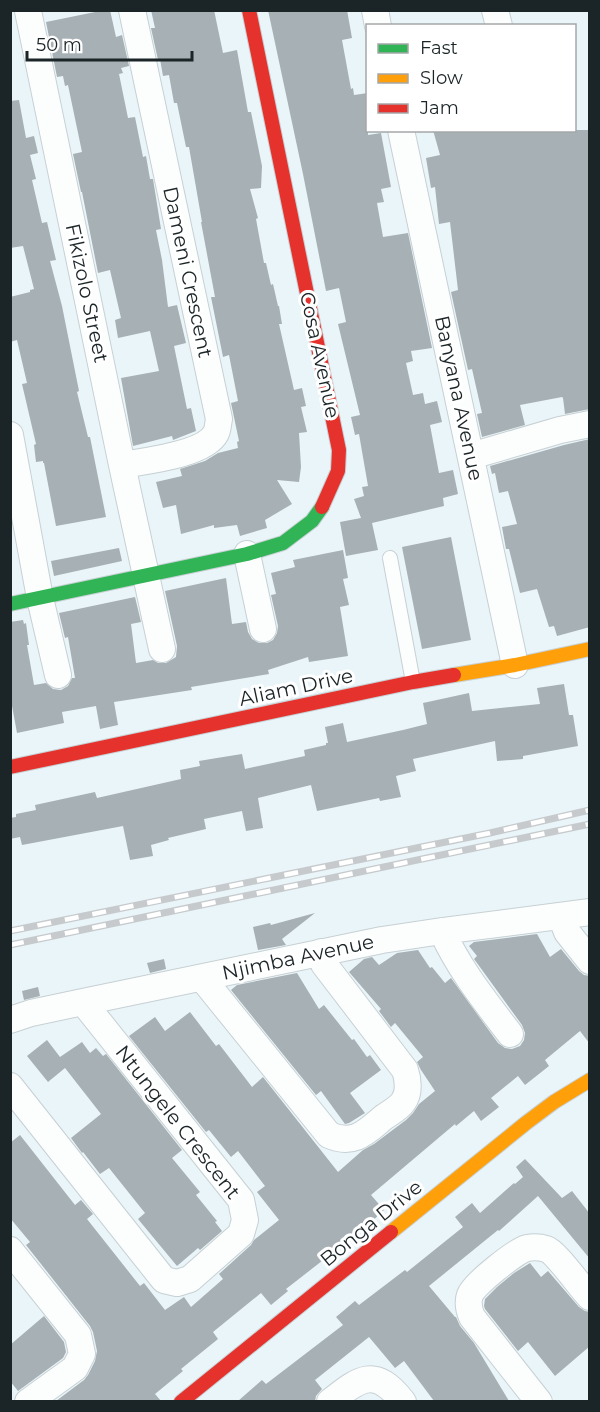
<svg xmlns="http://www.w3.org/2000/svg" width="600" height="1412" font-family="Montserrat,sans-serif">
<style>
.building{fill:#a7b0b4}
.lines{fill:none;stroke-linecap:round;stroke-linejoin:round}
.lane-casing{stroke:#c7d0d3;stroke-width:16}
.street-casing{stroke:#c7d0d3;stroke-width:28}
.fast-casing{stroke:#c7d0d3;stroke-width:16}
.slow-casing{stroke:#c7d0d3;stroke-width:16}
.jam-casing{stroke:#c7d0d3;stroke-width:16}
.lane{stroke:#fcfefe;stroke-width:14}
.street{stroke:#fcfefe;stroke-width:26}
.fast{stroke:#30b455;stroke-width:14}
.slow{stroke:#ff9f0a;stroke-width:14}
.jam{stroke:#e5322d;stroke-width:14}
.rail-casing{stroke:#c7cacc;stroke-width:7}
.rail{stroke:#fff;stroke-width:4.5;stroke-dasharray:14;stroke-linecap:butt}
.labels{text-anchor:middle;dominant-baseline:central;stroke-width:6;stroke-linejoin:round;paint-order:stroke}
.street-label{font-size:20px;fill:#1b2427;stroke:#fff}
</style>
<rect width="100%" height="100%" fill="#eaf5f9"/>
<path class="building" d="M105,10H110L116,37L122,35L129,66L121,68L123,73L119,74L128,118L135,117L143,157L146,156L150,179H153L161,229L156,230L162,260L168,307L177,305L186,343L174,346L187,409L191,408L196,431L173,440L172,436L133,446L121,378L159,371L150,331L118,338L115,320L121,318L110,270L98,273L82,192H81L73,154L82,152L68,85L65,86L63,76L57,77L46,22Z
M151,10H214L223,53L237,50L248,112H251L262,166L261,188L250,189L258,218L256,219L264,263H266L271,285L273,284L278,306H279L282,324H279L294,390L302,388L306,406L301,407L307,432L299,433L301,467L299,482L277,480L292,504L265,520L267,528L240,536L237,525L214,528V525L181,534L176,505L163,508L156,482L182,476L180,469L205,461L218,453L238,448L237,442L239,441L231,403L238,401L229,355L223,357L211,297H215L201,222H202L189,147H186L177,103H174L169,75L163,76L160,59L158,60L151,28H155Z
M268,10H347L352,38L342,40L351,89L353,88L354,95L368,93V135L381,133L391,187L381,189L384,202L377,203L383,237L408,233L432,348L411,351L413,361L406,363L413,395L423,393L425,404L437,401L442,422L430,425L439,473L453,470L458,494L443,498L444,506L372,523L378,550L346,556L340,522L361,518L354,499L364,496L362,487L368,486L359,434L355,435L351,417L360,415L338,324L346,322L339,288L326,291L303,174Z
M19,100L26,138L34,136L38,153L30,155L36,179L32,180L42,223L47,222L56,260L50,261L62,306L79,391L77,392L88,437H90L106,517L56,526L44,463H43V461L36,462L34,445L36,444L22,384L27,383L17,340L10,342V297L30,292V290L34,289L23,246L10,248V101Z
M433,130H590V409L565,414L563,398L562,397L520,405L525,425L482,437L477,414L482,413L472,369L468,370L451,292L458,290L450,222L439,224L435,187L431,188L426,158L440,155Z
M590,439V627L557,636L554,626L549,627L537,589L520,593L509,549H506L502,527L517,524L508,491L499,493L495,473L492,474L490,466L564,445Z
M451,537L471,640L422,649L402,547Z
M119,548L122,561L54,576L51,561Z
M343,550L348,578L343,579L349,605L340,607L348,656L309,662L308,657L268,670L269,674L191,687L192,690L114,702L118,725L100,729L96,706L62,712L64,723L17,733L10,695V622L23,620L24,624L26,623L29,645H27L34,685L46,683L53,689L61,690L68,686L72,678H75L68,637L65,638L59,613L135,597L141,622L131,624L136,663L153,660L158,663H166L176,657L177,646L165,591L226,578L232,624L246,622L248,632L252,639L259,643H267L273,640L277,633L278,626L271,595L276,594L271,573L295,567L293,560Z
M564,684L569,715H573L578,746L523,756V759L497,761L495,741L413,759L416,771L396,776L401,797L380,801L379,798L317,811L311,785L258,798L263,828L246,831L242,811L204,819L206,829L168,838L169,840L151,845L153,856L130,860L123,826L22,845L20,837L10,839V818L16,817V814L36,810L35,805L95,792L97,798L181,779L180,770L200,766L199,761L217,758L242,754L245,769L305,756L304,750L326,745V743H328L325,727L343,723L347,742L403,730L427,724L423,703L469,693L472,711L540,704L537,688Z
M315,913L282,939L286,945L258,950L253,927L270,923L271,925Z
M537,934L550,957L561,949L579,971L584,975L590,976V1044L580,1031L545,1060L549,1066L525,1085L518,1076L491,1098L499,1107L481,1121L474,1111L456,1126L455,1124L371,1195L384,1210L366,1227L365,1226L336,1250L286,1289L288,1291L271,1305L261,1293L213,1332L218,1339L181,1369L183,1371L155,1394L161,1401H56L84,1380L88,1375L95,1361L97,1351L93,1332L90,1326L26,1245L30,1242L10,1218V1143L20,1135L75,1205L81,1200L93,1214L87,1219L140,1286L144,1283L165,1310L184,1297L191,1307L223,1279L219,1274L251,1245L254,1240L279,1220L257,1192L265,1186L238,1151L231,1157L209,1130L206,1132L129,1036L155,1017L165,1031L190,1012L216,1046L219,1044L252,1087L263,1077L338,1172L363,1150L374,1144L406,1120L413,1113L419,1104L435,1091L421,1070L417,1062L423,1057L395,1023L391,1027L379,1011L381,1009L349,972L364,959L372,957L379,965L397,953L418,950L430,968L432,967L445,983L451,978L498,1043L505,1048L512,1049L520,1046L524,1040L525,1033L522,1025L477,963L474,959L477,956L469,946L474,942Z
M164,959L166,969L150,973L147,963Z
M297,973L319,1009L324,1005L352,1040L354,1039L367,1057L370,1055L381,1070L350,1093L365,1113L349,1123L345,1124L321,1091L316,1095L231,990L237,985Z
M38,987L40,996L24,1000L22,991Z
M47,1040L60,1057L82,1042L90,1053L96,1048L103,1056L106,1054L182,1150L172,1158L200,1192L196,1195L217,1221L215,1222L222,1231L200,1250L198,1248L177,1266L138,1219L145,1213L109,1168L100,1174L83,1152L82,1153L71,1138L101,1114L65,1068L48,1082L27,1056Z
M525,1159L562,1198L572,1191L590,1214V1259L538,1196L499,1231L498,1230L429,1286L455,1317H456L460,1326L474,1343L509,1401H434L404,1361L395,1368L369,1337L315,1380L322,1389L316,1396L315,1401H238L262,1380L266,1384L343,1325L336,1317L355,1301L359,1305L405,1270L407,1272L463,1227L455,1217L472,1203L480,1213L514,1183L515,1184L523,1177L516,1167Z
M530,1263L541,1277L548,1271L579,1307L585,1311L590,1312V1346L555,1376L528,1342L518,1351L485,1309L484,1306L485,1299L497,1287L514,1273Z
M44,1316L64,1342L66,1352L63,1358L18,1391L10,1381V1345Z"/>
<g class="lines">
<defs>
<path id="lane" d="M390,558L413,682"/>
<path id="street" d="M375,10L378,26
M495,10L499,26
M28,11L122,465L162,649
M401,130L515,665
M10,435L40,598L58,675
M471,456L560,430L590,424
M122,465C144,461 205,455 216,433C218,429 218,423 219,419L132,10
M247,554L263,629
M561,916L567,932L590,961
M442,931C459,969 485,1001 510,1034
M202,978L329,1135C354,1146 366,1132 384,1117C390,1113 399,1108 403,1102C410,1093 408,1079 405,1070L324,964L321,952
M10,1020L31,1013L83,1002L382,940L442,931L590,912
M10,1086L164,1280L177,1283L190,1279L241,1234L245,1220L241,1200L83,1002
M10,1250L78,1335L82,1354L75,1368L28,1402
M330,1402C360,1378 375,1366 403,1402
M539,1402L472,1317C469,1310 467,1303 470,1295C474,1284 516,1251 527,1248C533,1247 540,1247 546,1249C556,1252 581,1288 590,1297"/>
<path id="fast" d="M10,604L247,554L283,543L312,521L322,507"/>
<path id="slow" d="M454,675L515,665L590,649
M391,1232L526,1123L554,1102L590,1080"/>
<path id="jam" d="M249,10L339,450L338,471L322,507
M10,767L413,682L454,675
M181,1402L391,1232"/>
</defs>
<use href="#lane" class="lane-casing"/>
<use href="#street" class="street-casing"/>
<use href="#fast" class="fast-casing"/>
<use href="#slow" class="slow-casing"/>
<use href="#jam" class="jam-casing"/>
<use href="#lane" class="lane"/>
<use href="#street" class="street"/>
<use href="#fast" class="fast"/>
<use href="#slow" class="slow"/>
<use href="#jam" class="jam"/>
<defs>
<path id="rail" d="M10,931L490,833L590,810
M10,945L590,824"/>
</defs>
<use href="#rail" class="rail-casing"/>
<use href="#rail" class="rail"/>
</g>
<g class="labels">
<g class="street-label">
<text transform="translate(188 272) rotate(78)">Dameni Crescent</text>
<text transform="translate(87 293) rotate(78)">Fikizolo Street</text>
<text transform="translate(320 355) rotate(78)">Cosa Avenue</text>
<text transform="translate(459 398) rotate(78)">Banyana Avenue</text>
<text transform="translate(296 687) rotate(-12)">Aliam Drive</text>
<text transform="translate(298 957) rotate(-12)">Njimba Avenue</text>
<text transform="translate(178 1122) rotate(52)">Ntungele Crescent</text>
<text transform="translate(371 1223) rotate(-39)">Bonga Drive</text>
</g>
</g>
<rect width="600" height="1412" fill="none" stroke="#1b2427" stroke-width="24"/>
<rect x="366" y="24" width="210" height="108" fill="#ffffff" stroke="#a4a7a9" stroke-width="1.5"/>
<rect x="378" y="44" width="30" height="9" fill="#30b455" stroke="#a4a7a9" stroke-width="1.5"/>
<text x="420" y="54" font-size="18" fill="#1b2427">Fast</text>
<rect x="378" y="74" width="30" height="9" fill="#ff9f0a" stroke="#a4a7a9" stroke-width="1.5"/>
<text x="420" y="84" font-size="18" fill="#1b2427">Slow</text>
<rect x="378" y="104" width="30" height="9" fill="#e5322d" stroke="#a4a7a9" stroke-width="1.5"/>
<text x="420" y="114" font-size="18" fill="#1b2427">Jam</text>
<path d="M27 51v9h165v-9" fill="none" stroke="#1b2427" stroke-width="3"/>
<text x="36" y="51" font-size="18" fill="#1b2427" stroke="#ffffff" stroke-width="4.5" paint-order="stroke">50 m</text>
</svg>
